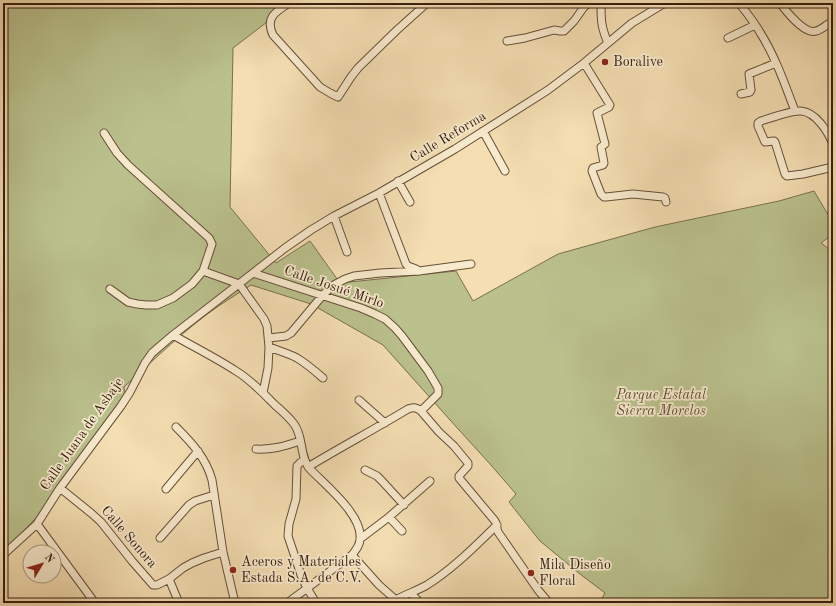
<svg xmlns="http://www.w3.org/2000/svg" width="836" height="606" font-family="'Old Standard TT',serif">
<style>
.park{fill:#bac18d;stroke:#78704f}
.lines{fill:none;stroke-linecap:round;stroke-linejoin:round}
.minor-casing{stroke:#664f39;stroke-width:9}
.minor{stroke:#f8eacd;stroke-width:7}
.poi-dot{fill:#8f2418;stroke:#f8eacd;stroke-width:1.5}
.labels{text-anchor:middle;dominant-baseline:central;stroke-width:3.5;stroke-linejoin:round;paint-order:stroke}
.poi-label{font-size:14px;fill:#361f11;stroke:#f8eacd;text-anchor:start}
.street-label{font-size:14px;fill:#361f11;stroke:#f8eacd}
.park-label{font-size:14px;font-style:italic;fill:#5e5036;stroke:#f8eacd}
</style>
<rect width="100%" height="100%" fill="#f4deb2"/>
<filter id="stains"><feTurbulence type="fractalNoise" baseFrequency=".005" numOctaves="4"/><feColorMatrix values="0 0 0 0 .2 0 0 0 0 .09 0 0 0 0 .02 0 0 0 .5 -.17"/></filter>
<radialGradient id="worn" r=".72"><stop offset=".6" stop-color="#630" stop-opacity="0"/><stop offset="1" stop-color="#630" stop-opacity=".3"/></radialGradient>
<path class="park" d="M3,3H292L233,48L230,207L276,263L310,241L340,283L456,271L473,301L558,254L655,227L779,201L814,191L833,223V234L821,243L833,252V603H599L605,593L580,574L540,541L509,502L516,494L490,464L450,420L383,345L311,304L251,285C241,292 230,298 220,305C185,329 155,359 124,387L125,400L46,507L8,548L3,542Z"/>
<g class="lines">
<defs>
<path id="minor" d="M289,3C275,12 265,18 273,35L320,87L330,93L338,97L351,77L358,68L397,30L427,3
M601,3C601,20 601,27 608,43
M739,3C747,13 755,23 761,34C776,58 785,85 795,111
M780,3C786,11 805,35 816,31C821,30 826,25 830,23L833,26
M728,38L755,25
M507,41L525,38L554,30L560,31H564L574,21L584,7L589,3
M584,63L610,105L609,107L597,113L605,144L601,147L604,163L603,165L593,168L592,171L601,194L604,197H606L633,194L663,197L665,198L666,202
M741,94L750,92L751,90L749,74L776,63
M483,131L505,171
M104,133L117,153L128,165L209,238L212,244L203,271L192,284L173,298L157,305H146L137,304L128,302L110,289
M833,144C828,132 816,112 801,111C793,110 770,118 761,121L758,123V126L765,142L774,141L775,142L785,174L787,176L803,174L833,167
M398,181L410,202
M379,193L406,264C409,268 415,267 419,271
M334,216L347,252
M203,271L239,284
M253,273L361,308L375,314L385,319L395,328L402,336L428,371L438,388V394L421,411C416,407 413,407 408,409C375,429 341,447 308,467
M239,284L264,319L267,326L269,347L268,368L263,393
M173,335C194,347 216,358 236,371C251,380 263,393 275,405C282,411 289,417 294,424C304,437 299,456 310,469C325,485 363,515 360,539C360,545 356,550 352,555L287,603
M269,338L286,336L291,333L322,296L332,286L345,279L354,276L380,273L419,271L471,264
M269,347C279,351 288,353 297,358C307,364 315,371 323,378
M359,400L385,423
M421,411L439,432L454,446L468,463V466L459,476V478L495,521C498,525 496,528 498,532L538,590L549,603
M176,427C192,443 206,458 212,480L223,552L235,603
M256,449C272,450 285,446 300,441
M305,461L301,462L297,466L296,499L289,524L288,536L301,575L307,588L316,603
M365,470L377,476L382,481L404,505
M60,488L91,513L101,522L132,561L153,585H157L169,579L183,568L192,563L204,558L223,552
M166,489L198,451
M389,517L402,531
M37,524L95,603
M160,538L189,505L195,501L214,495
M360,539L389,517L430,481
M3,555L37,524L60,488L121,406L130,392L145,363L152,353L173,335L253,273L285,248L311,230L334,216L379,193L455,149L548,90L584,63L632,23L665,3
M352,555L379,585L396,600
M169,579L179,603
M411,593L420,603
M391,603C402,595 415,592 427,585C453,569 475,546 497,525"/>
</defs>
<use href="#minor" class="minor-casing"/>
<use href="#minor" class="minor"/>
</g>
<g class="poi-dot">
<circle cx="605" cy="62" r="4"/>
<circle cx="233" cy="570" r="4"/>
<circle cx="531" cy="573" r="4"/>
</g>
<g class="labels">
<g class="poi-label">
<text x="613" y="62">Boralive</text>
<text x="241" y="562">Aceros y Materiales<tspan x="241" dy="16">Estada S.A. de C.V.</tspan></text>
<text x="539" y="565">Mila Diseño<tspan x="539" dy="16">Floral</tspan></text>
</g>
<g class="street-label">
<text transform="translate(448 137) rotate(-31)">Calle Reforma</text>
<text transform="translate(334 287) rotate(19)">Calle Josué Mirlo</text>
<text transform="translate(82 434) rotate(-55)">Calle Juana de Asbaje</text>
<text transform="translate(129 537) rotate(49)">Calle Sonora</text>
</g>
<g class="park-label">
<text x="661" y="395">Parque Estatal<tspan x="661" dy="16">Sierra Morelos</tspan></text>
</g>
</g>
<rect width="836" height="606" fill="none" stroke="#f4deb2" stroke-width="16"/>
<rect x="4" y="4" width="828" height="598" fill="none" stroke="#361f11" stroke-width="2"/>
<rect x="8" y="8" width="820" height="590" fill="none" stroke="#361f11"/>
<g transform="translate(42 564) rotate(52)"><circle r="19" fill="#f8eacd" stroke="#aa9982"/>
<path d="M0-3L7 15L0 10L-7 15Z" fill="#8f2418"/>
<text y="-6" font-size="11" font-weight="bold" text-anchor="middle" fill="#361f11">N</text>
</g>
<rect width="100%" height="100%" filter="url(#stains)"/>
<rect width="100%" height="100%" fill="url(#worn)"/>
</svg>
